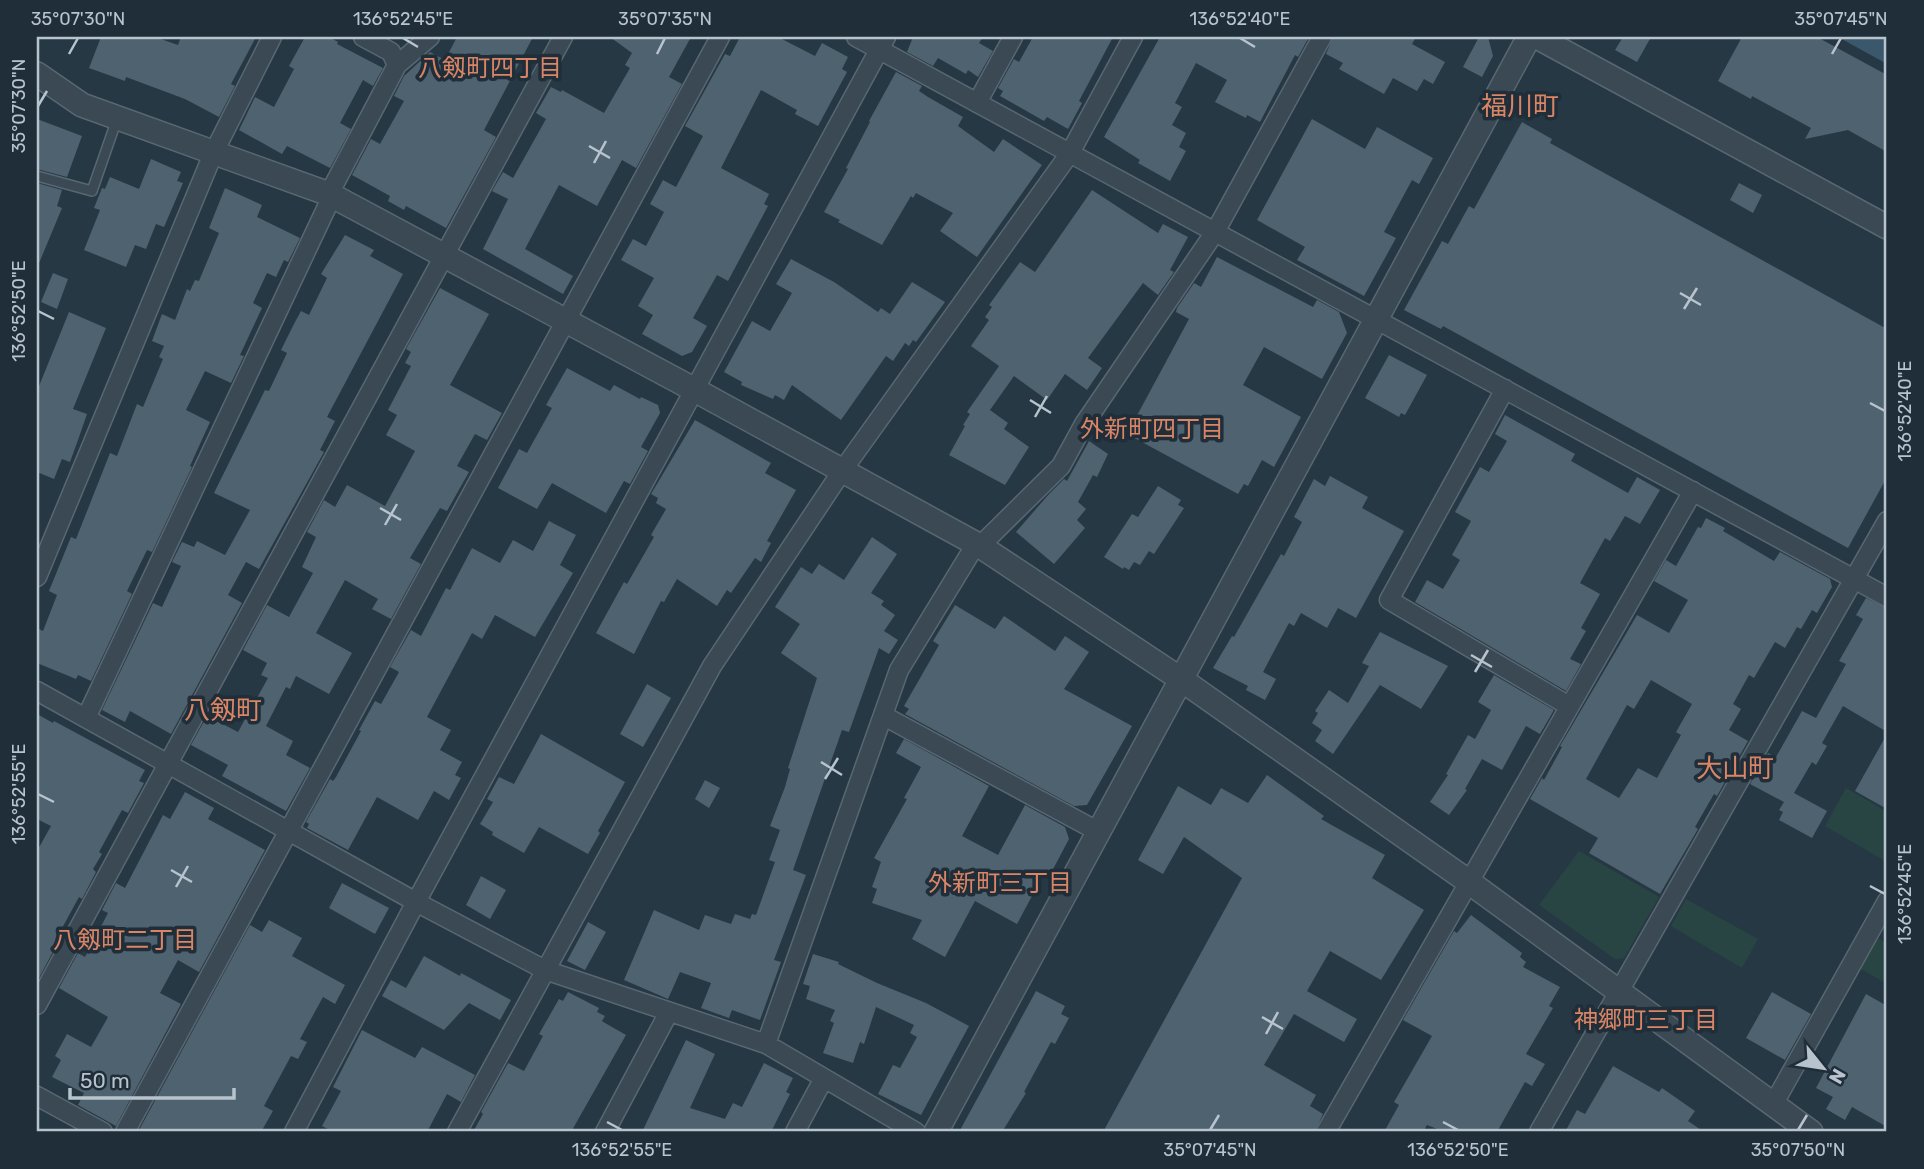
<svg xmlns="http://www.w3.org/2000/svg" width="1924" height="1169" font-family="Rubik,'Noto Sans JP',sans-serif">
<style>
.green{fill:#284544}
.water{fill:#3a576b}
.building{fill:#4f626f;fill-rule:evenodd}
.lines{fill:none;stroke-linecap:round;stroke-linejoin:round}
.service-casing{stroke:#596771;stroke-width:12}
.minor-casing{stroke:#596771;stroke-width:21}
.tertiary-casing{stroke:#596771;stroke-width:26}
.service{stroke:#3b4954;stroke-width:9}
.minor{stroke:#3b4954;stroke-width:18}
.tertiary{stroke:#3b4954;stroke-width:23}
.ticks{fill:none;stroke:#b8c4cd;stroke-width:2.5}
.labels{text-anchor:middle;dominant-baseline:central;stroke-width:7;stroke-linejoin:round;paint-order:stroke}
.neighbourhood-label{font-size:24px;fill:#da8566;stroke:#1f2e39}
.quarter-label{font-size:26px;fill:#da8566;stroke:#1f2e39}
.neatline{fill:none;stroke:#b8c4cd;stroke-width:2.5}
.ticks-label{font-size:18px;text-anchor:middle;fill:#b8c4cd}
</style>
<rect width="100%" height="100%" fill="#263844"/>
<path class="green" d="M1846,788L1887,812V862L1825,826Z
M1579,851L1659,897L1624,958L1615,959L1539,905Z
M1686,899L1758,939L1742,968L1671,926Z
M1878,938L1887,944V984L1861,969Z"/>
<path class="water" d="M1838,37H1887V64Z"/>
<path class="building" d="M101,37H155L178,45L181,37H256L231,84L235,86L219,117L185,99L126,77L125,81L89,68Z
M305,37H329L338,42L337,44L383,68L373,86L363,80L340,123L351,129L330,168L287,146L282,154L239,130L255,97L274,107L294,69L289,66Z
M457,37H533L484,130L496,137L446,228L406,206L404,210L388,201L390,196L352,175L371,139L380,144L404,101L394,96L404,76L430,52L445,60Z
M610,37H691L669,77L682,84L636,168L622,160L597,206L559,185L525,249L573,276L563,294L483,249L508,199L492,191L503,172L513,178L546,119L536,113L551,87L561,92L562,90L604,113L630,68L625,65L632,53Z
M740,37H778L815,56L822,43L848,57L842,69L847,72L818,126L795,114L797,110L761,90L721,168L769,194L764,204L768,206L728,281L717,275L693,318L707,326L692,352L682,356L642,334L653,315L638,306L654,278L621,260L633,239L646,246L664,212L650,204L663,180L676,187L703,136L685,126L725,54L730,56Z
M913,37H983L979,43L993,51L978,77L968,70L966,74L938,58L933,66L907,52Z
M1033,37H1113L1079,101L1082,103L1068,129L1047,117L1044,121L1000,96L1003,91L998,88L1014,59L1019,62Z
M1160,37H1309L1298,57L1295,55L1260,122L1247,115L1246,118L1215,102L1227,80L1196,63L1175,103L1182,107L1172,125L1186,133L1179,147L1186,151L1170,181L1138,163L1140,160L1104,137Z
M1333,37H1416L1412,44L1445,62L1433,84L1424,79L1417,91L1393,78L1384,94L1339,69L1343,63L1326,54Z
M1479,37H1488L1493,56L1482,77L1463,67Z
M1623,37H1651L1637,62L1615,50Z
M1742,37H1817L1887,75V152L1848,130L1805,139L1811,128L1752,96L1751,99L1718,81Z
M896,72L922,86L919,91L928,97L963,117L958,126L994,152L1003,139L1042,165L977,257L940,231L953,213L916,193L913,198L911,196L882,245L838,222L840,220L824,212L848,169L846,168L870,122L869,121Z
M37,119L82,136L67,177L37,169Z
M1312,119L1365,149L1377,127L1433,158L1419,184L1412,180L1384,232L1396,238L1364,296L1297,260L1305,247L1257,220Z
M1522,122L1552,139L1550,143L1887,329V477L1848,548L1443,326L1441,329L1404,310L1442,241L1448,244L1469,206L1474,209Z
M151,159L181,172L177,181L183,183L164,227L156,224L146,249L135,245L126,267L84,250L100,210L94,208L102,188L105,189L110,177L139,189Z
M37,183L62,190L57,206L62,208L37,268Z
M1739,183L1762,195L1753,213L1730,200Z
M225,188L262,205L257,217L300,238L288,262L284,260L276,277L267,273L253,303L262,308L240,355L244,356L231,383L205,371L186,410L210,422L190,466L192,467L152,552L147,550L127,591L132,594L91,681L78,675L76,679L37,663V628L43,631L57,595L49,591L71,537L76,539L110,453L117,456L137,404L143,407L163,359L159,357L164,346L152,341L162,314L175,320L187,289L190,291L195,280L199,281L201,276L219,233L209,228Z
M1092,190L1158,233L1163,224L1188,237L1170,270L1174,272L1158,295L1143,283L1088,358L1102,368L1087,390L1065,374L1047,400L1014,376L990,410L1008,423L1004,429L1029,447L1005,485L949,455L965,426L963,425L970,414L967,412L999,366L971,346L989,320L985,317L992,307L989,305L1020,262L1035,272Z
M345,235L374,250L370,256L403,274L327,417L335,421L320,450L324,452L259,569L246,562L228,595L242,603L171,734L130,711L125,722L102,710L153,603L162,607L181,566L172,562L182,542L194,547L197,541L225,555L250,510L214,493L265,390L269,391L287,353L281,350L295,322L301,311L309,315L327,278L321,274Z
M1217,257L1313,307L1317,300L1339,312L1347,333L1322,379L1264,347L1243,385L1301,417L1274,467L1262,460L1248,486L1244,484L1238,494L1127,434L1189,319L1176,312L1177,308L1194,283L1201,287Z
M791,259L834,282L878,312L881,308L890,314L912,282L945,302L916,342L913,340L909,346L905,343L893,361L886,356L841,420L792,385L784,400L775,395L773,399L741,385L742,382L724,372L752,321L770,331L792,293L776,284Z
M53,273L68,279L57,309L41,302Z
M440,288L489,314L450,385L502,413L487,440L475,434L457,466L469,472L447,511L440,508L410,558L421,564L391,619L372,609L378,599L345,580L316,633L352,653L329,694L296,676L290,689L286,687L266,726L293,741L286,755L310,768L286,811L222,776L228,765L191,745L207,716L238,732L268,678L261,675L267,663L243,650L267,605L289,617L313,573L302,567L316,537L307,532L324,500L335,507L347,485L385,506L415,451L386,435L397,415L388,410L411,366L405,363L411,352L406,349Z
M69,312L106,328L73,409L87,414L78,440L70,462L62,459L54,479L37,472V391Z
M1389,355L1427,375L1405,415L1401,413L1399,417L1365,398Z
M567,368L610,391L614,385L640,399L641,397L658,405L660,413L641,447L648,451L630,484L624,481L606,513L552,483L537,509L498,488L519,449L527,453L552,408L546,405Z
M1505,415L1575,454L1571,461L1628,493L1637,477L1660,490L1640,524L1625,516L1610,541L1605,538L1580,583L1600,594L1581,628L1586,631L1570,659L1581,664L1566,691L1415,602L1427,580L1443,589L1460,560L1452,555L1471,521L1455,512L1480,467L1489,472L1507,441L1495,434Z
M695,420L771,463L765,473L796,490L767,541L771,543L761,562L755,558L731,593L727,590L717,606L677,579L664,602L661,601L634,654L596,633L624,582L627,584L654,537L651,535L666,509L656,503L658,498L651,494Z
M1089,441L1108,454L1097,477L1093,475L1078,502L1086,509L1077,520L1085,528L1054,564L1016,532L1049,494L1064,479L1067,481Z
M1330,476L1368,497L1362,508L1404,531L1356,618L1338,608L1327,628L1301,613L1294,626L1289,623L1263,672L1276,679L1265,700L1246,690L1248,686L1213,668L1232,636L1234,637L1281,554L1284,556L1302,522L1294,517L1314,479L1325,486Z
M1158,486L1181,500L1178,505L1184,508L1154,554L1149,551L1140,565L1134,562L1129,570L1124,567L1123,569L1104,557L1132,514L1138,517Z
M1706,518L1725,528L1723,531L1774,561L1780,552L1830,579L1832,587L1817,613L1812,610L1801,629L1797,627L1785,648L1775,642L1754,678L1749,675L1733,704L1741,709L1729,730L1748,741L1717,796L1714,794L1695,827L1698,829L1660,894L1589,853L1598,838L1530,799L1542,778L1544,780L1562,747L1560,746L1637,615L1669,633L1688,600L1654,581L1666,560L1676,566L1698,527L1701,528ZM1651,680L1692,704L1676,732L1681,735L1657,778L1638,768L1619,798L1586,779L1627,705L1634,709Z
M549,521L576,535L560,565L573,573L535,637L495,615L482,639L472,633L427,717L451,730L440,750L462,762L455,775L461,778L449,800L434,791L418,820L377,797L348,850L307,828L309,824L306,822L330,779L333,781L336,777L361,731L359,730L375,701L381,704L399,672L390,667L411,630L421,636L446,588L450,590L472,548L500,563L513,540L533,551Z
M872,537L897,554L871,593L884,601L881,605L895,615L884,631L898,640L889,654L879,648L849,732L842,730L793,870L806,875L774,960L781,962L760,1020L732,1010L729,1018L701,1008L711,983L680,972L668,999L624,980L654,910L699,930L705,915L731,924L735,914L750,919L752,914L756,915L775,862L769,860L780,830L770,826L785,787L790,769L788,768L817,678L781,653L800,624L775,607L801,567L812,574L819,564L844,580Z
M1866,598L1887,608V732L1843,706L1822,743L1827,746L1816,765L1812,762L1794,793L1827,811L1812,838L1779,820L1783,812L1779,810L1784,802L1750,784L1768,753L1776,757L1802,711L1816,718L1846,664L1839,661L1863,619L1856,615Z
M955,605L995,629L1004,616L1055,651L1065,636L1089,652L1064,689L1132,726L1087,805L1074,806L905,714L909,709L904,706L939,645L933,641Z
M1380,632L1448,666L1421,709L1380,685L1333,754L1315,741L1322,730L1312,723L1318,713L1315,711L1329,690L1348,703L1369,666L1362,663Z
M1494,675L1554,710L1540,734L1526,726L1502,770L1482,759L1465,789L1467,790L1449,815L1430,802L1448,775L1446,774L1468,735L1475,739L1491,710L1478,702Z
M647,684L671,698L643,747L620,734Z
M37,714L53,723L54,721L145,770L139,781L144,783L128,813L122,810L99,852L102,854L93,869L96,872L82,899L79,897L55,941L58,942L39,978L37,977V851L51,826L37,819Z
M541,734L625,782L598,831L600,833L588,854L539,827L524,853L492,835L493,832L480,824L493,802L487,799L499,777L514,784Z
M1887,734V809L1855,791Z
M904,739L989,786L962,836L998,855L1025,805L1065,827L1069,839L1051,873L1046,870L1017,924L975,901L945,957L912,939L922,920L872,903L877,889L872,887L881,862L874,858L907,799L904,798L921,767L896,753Z
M1267,775L1324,816L1321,819L1385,855L1372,878L1424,910L1381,980L1330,951L1307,991L1357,1019L1344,1042L1294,1014L1264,1065L1316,1095L1310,1106L1323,1114L1315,1132H1103L1242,878L1184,837L1163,874L1138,860L1178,786L1211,805L1221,788L1248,803Z
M705,780L720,788L709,808L695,799Z
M185,792L214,808L208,819L265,850L199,972L178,960L160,993L181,1004L116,1126L78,1105L84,1093L52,1077L61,1060L55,1056L67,1034L91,1047L108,1017L59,988L78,953L85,957L108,913L102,910L116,883L125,888L163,815L170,819Z
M481,876L506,890L490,919L466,905Z
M342,883L389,908L375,934L329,908Z
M1471,915L1522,953L1520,957L1526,962L1523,967L1560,987L1549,1006L1553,1008L1526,1054L1545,1064L1532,1086L1525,1082L1497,1132H1445L1427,1125L1423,1132H1384L1399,1105L1394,1102L1432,1036L1403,1020L1454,931L1457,933Z
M269,920L302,938L292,956L345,985L335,1004L323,997L300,1039L307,1042L298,1059L291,1056L264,1106L273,1111L261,1132H138L250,925L262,932Z
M588,922L606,932L585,970L567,961Z
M813,954L839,962L838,964L877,983L926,1003L969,1026L921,1115L878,1094L893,1065L900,1068L917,1037L910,1033L914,1025L876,1007L864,1044L860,1042L853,1063L823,1053L834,1023L830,1021L835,1010L806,999L810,986L803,984Z
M424,956L460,976L461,973L511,1000L500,1020L469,1003L444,1030L382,996L391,980L406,988Z
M1036,991L1065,1006L1061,1014L1069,1018L1055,1044L1051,1042L1024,1092L1026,1093L1002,1132H959Z
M568,992L599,1008L597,1012L605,1016L602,1021L605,1023L626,1035L571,1132H473L483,1114L481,1112L508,1063L524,1071L543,1036L539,1034L559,999L563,1001Z
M1772,992L1811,1014L1785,1060L1746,1038Z
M1866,994L1887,1006V1127L1852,1107L1845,1120L1826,1109L1833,1097L1816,1088Z
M362,1030L415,1058L422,1047L475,1075L461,1102L447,1094L427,1132H334L322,1126L341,1091L333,1087Z
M686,1040L715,1054L690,1108L725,1119L733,1103L742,1107L764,1063L793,1078L786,1092L790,1094L771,1132H642Z
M1613,1066L1659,1092L1662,1088L1695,1111L1688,1121L1704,1132H1565L1577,1110L1585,1114Z"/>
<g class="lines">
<defs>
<path id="service" d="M37,176L92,191L117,119"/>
<path id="minor" d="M363,37L391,52L397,65
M856,37L1887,597
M977,103L1013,37
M329,194L397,65L430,37
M1505,389L1389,600L1569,706
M980,546L1061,466L1084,424L1215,232L1322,37
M37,577L213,154L272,37
M37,691L416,902L545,970L766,1044L916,1132
M884,716L1099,832
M86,718L332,196
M37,1005L563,37
M766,1044L899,670L976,544
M37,1096L103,1132
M1773,1105L1887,901
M125,1132L720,37
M294,1132L416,902L886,37
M457,1132L712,666L842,471L1070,153L1133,37
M605,1132L669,1012
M795,1132L824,1078
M1326,1132L1693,491
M1539,1132L1887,521"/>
<path id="tertiary" d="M1537,37L1887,227
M37,74L82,105L329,194L695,390L980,546L1182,680L1469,882L1811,1132
M936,1132L1529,37"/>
</defs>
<use href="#service" class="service-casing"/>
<use href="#minor" class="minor-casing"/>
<use href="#tertiary" class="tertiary-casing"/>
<use href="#service" class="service"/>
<use href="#minor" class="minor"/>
<use href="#tertiary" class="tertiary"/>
</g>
<path class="ticks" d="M403,38L418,47M1240,38L1255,47M69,54L78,38M657,54L665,38M1832,54L1841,38M38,106L47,91M589,146L610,158M594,163L606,141M1680,293L1701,305M1684,309L1697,288M38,311L54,319M1030,400L1051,413M1870,403L1885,411M1035,417L1047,396M380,508L401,520M385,525L397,504M1471,655L1492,667M1475,672L1488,650M821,762L842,775M825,779L838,758M38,794L54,802M171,870L192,882M1870,886L1885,894M176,887L188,866M1262,1017L1283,1029M1266,1034L1278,1012M607,1122L622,1130M1443,1122L1458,1130M1210,1130L1219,1115M1798,1130L1807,1115"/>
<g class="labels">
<g class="neighbourhood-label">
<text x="490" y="68">八剱町四丁目</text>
<text x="1152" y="429">外新町四丁目</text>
<text x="1000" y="883">外新町三丁目</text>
<text x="125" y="940">八剱町二丁目</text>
<text x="1646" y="1020">神郷町三丁目</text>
</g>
<g class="quarter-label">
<text x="1520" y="106">福川町</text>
<text x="223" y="710">八剱町</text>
<text x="1735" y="768">大山町</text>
</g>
</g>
<rect width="1924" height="1169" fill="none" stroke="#1f2e39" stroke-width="77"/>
<g transform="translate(1823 1068) rotate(120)" stroke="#1f2e39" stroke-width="5" paint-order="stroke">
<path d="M0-5L12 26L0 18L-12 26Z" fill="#b8c4cd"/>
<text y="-10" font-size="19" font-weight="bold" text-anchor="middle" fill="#b8c4cd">N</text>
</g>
<path d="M70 1088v10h164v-10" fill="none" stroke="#b8c4cd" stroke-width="3.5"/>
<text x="80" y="1088" font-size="21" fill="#b8c4cd" stroke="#1f2e39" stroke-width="5" paint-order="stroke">50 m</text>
<rect x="38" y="38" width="1847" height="1092" class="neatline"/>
<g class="ticks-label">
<text x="78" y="25">35°07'30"N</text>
<text x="403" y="25">136°52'45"E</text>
<text x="665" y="25">35°07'35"N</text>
<text x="1240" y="25">136°52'40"E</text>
<text x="1841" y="25">35°07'45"N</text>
<text transform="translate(19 106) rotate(-90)" y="6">35°07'30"N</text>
<text transform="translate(19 311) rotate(-90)" y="6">136°52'50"E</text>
<text transform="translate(1905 411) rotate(-90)" y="6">136°52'40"E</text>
<text transform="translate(19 794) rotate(-90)" y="6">136°52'55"E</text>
<text transform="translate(1905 894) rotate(-90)" y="6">136°52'45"E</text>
<text x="622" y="1156">136°52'55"E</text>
<text x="1210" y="1156">35°07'45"N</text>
<text x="1458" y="1156">136°52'50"E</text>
<text x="1798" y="1156">35°07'50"N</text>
</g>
</svg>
